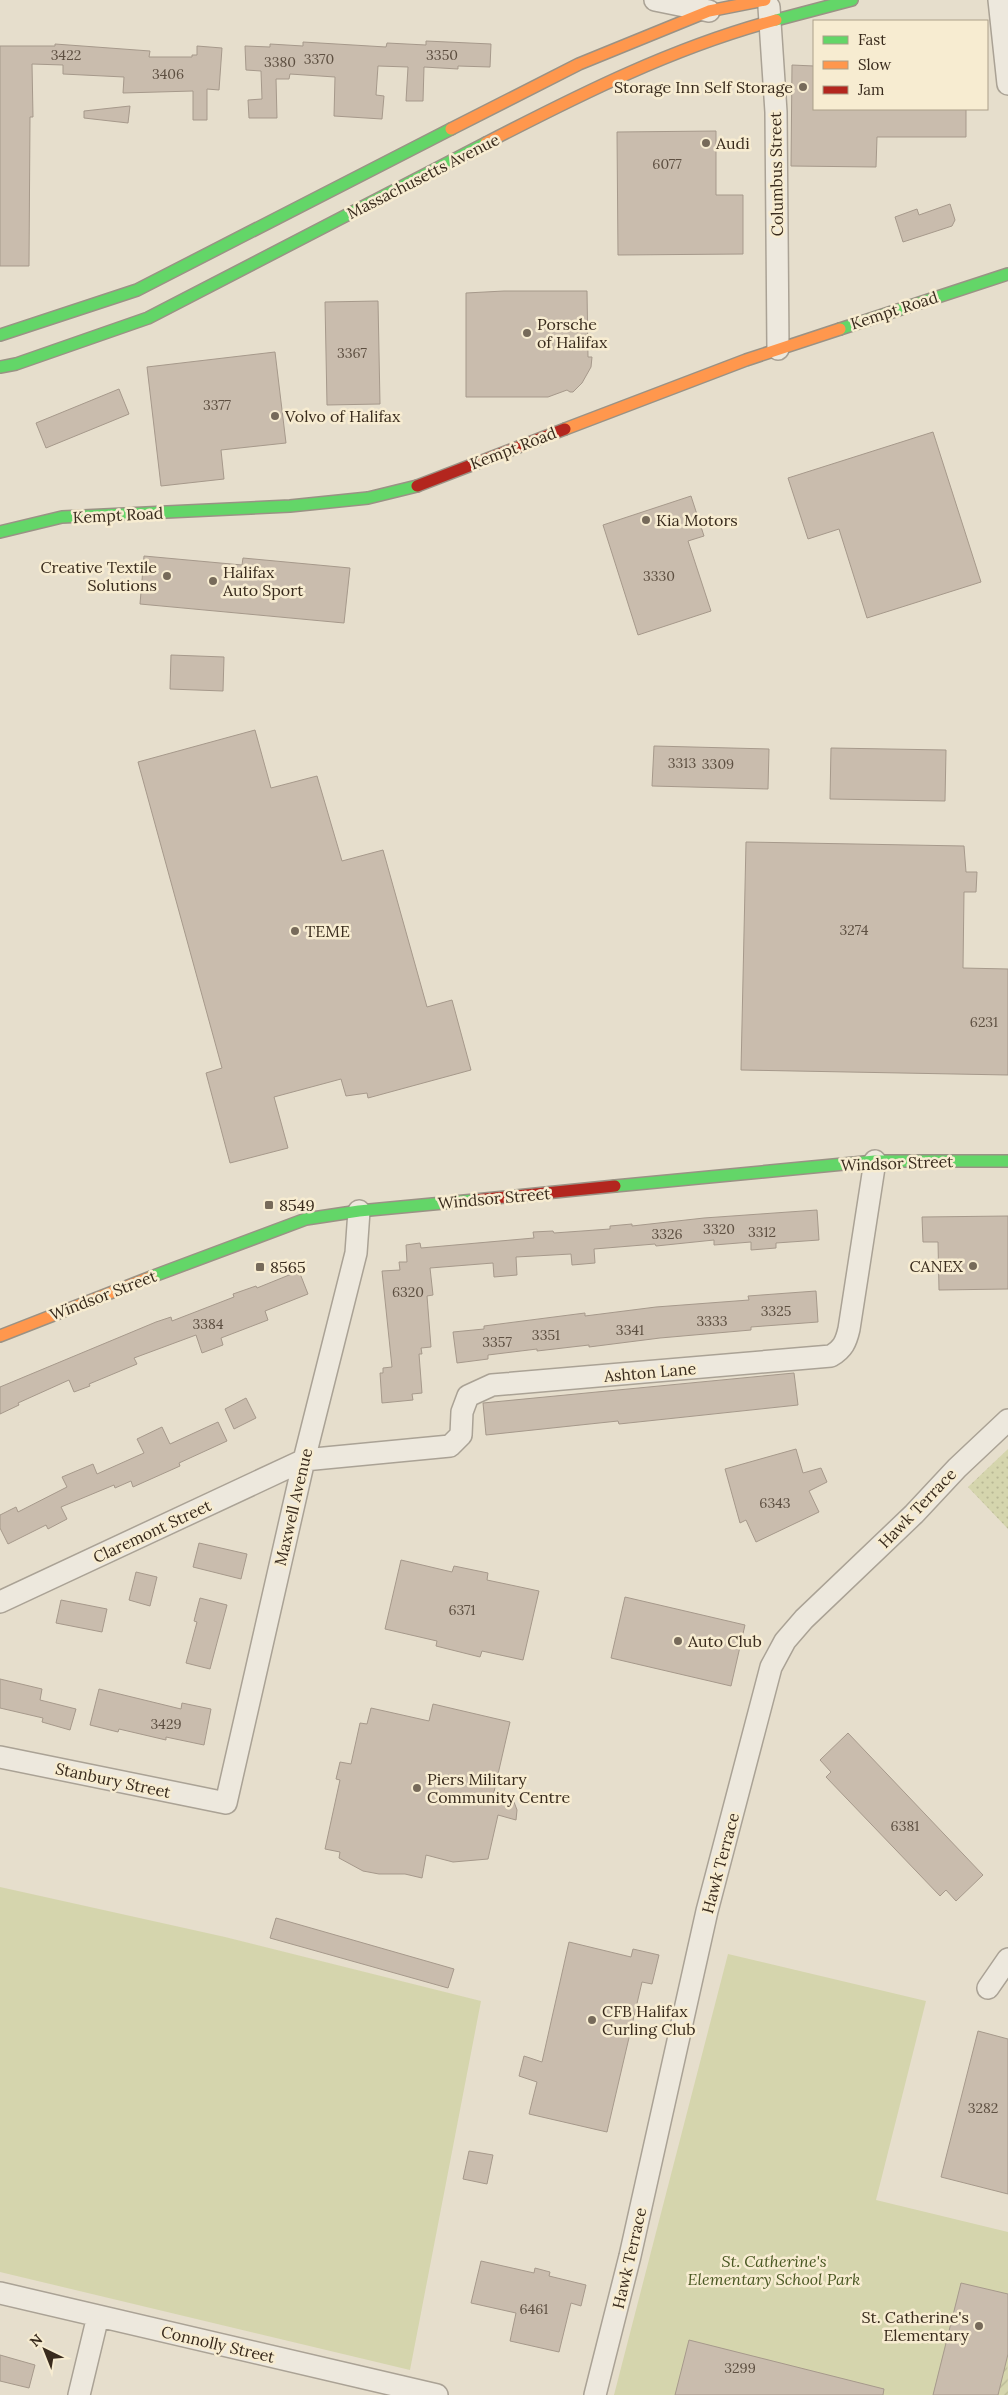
<svg xmlns="http://www.w3.org/2000/svg" width="1008" height="2395" font-family="Lora,serif">
<style>
.grass{fill:url(#grass-dots)}
.park{fill:#d5d5ad}
.garden{fill:url(#garden-furrows)}
.building{fill:#c9bcad;stroke:#a6998b}
.lines{fill:none;stroke-linecap:round;stroke-linejoin:round}
.street-casing{stroke:#aaa295;stroke-width:24}
.fast-casing{stroke:#9a9285;stroke-width:14}
.slow-casing{stroke:#9a9285;stroke-width:14}
.jam-casing{stroke:#9a9285;stroke-width:14}
.street{stroke:#ede8dd;stroke-width:21}
.fast{stroke:#63d668;stroke-width:11}
.slow{stroke:#ff974d;stroke-width:11}
.jam{stroke:#b3261e;stroke-width:11}
.poi-dot{fill:#766a5a;stroke:#f7ecd1;stroke-width:2}
.labels{text-anchor:middle;dominant-baseline:central;stroke-width:5;stroke-linejoin:round;paint-order:stroke}
.number-label{font-size:14px;fill:#5d4f41}
.poi-label{font-size:16px;fill:#392b1d;stroke:#f7ecd1;text-anchor:start}
.street-label{font-size:16px;fill:#392b1d;stroke:#f7ecd1}
.park-label{font-size:16px;font-style:italic;fill:#495722;stroke:#f7ecd1}
</style>
<defs>
<pattern id="grass-dots" width="8" height="8" patternUnits="userSpaceOnUse" patternTransform="scale(1.25)"><rect width="8" height="8" fill="#d5d5ad"/><path d="M2 2h.1M6 6h.1" fill="none" stroke="#b8b794" stroke-width="1.8" stroke-linecap="round"/></pattern>
<pattern id="garden-furrows" width="10" height="10" patternUnits="userSpaceOnUse" patternTransform="scale(1.25)"><rect width="10" height="10" fill="#d5d5ad"/><path d="M-1 1l2-2M0 10L10 0M9 11l2-2" fill="none" stroke="#b8b794"/></pattern>
</defs>
<rect width="100%" height="100%" fill="#e6decc"/>
<path class="grass" d="M1008,1449V1529L968,1487Z"/>
<path class="park" d="M0,1887L225,1937L481,2001L410,2370L0,2272Z
M728,1954L926,2001L876,2200L1008,2232V2395H614Z"/>
<path class="garden" d="M1007,2358L1008,2395H998Z"/>
<path class="building" d="M426,41L491,44L490,67L458,66V69L424,67L423,101H406L408,67L378,66L376,95L384,96L382,119L334,116L335,77L290,74L289,79H276L277,118H249L248,100L262,99L261,71L246,70L245,46L270,47V44L303,46V42L386,47L387,43L426,45Z
M55,44L150,51L149,57H192V55H197V46L222,48L219,90L207,89V120H193V91L123,93L124,77L63,74V65L32,64L33,117H30L29,266H0V46H55Z
M792,65L814,66V109H966V137H877L876,167L791,166Z
M130,106L128,123L84,118V111Z
M716,131V195H743V254L618,255L617,132Z
M950,204L955,220L952,226L903,242L895,217L917,209L919,215Z
M504,291H587L588,357H592L591,367L582,383L573,392H570L567,390L548,397H466V293Z
M378,301L380,404L327,405L325,302Z
M275,352L286,443L221,450L224,479L161,486L147,367Z
M119,389L129,414L46,448L36,423Z
M933,432L981,582L867,618L839,529L808,539L788,478Z
M691,496L704,536L688,541L711,611L638,635L603,525Z
M144,556L242,565L243,558L350,568L344,623L140,604Z
M171,655L224,657L223,691L170,689Z
M255,730L271,788L317,776L342,861L383,850L427,1007L452,1000L471,1070L368,1098L367,1093L346,1096L341,1079L274,1097L288,1148L230,1163L206,1073L222,1068L138,762Z
M654,746L769,749L768,789L652,786Z
M831,748L946,750L945,801L830,799Z
M746,842L964,846L966,872H977L976,892H964L963,968L1008,969V1075L741,1070Z
M817,1210L819,1240L776,1243V1248L751,1250V1242L714,1245V1240L656,1246L655,1244L594,1249L595,1263L572,1265L571,1254L516,1257L517,1275L494,1277L493,1263L430,1268L433,1295L427,1296L431,1347L421,1348L422,1354H419L422,1393L412,1394L413,1400L382,1403L380,1373H383V1368L392,1367L382,1271L400,1270L399,1262H407L406,1245L420,1243L421,1248L534,1238L533,1232L553,1231L554,1233L610,1229V1226L632,1224V1226L704,1218Z
M1008,1216V1289L939,1290L938,1242H923L922,1217Z
M299,1271L308,1294L265,1311L268,1320L221,1338L223,1345L202,1353L196,1335L134,1358L137,1364L89,1384L90,1386L74,1392L69,1380L18,1403L19,1405L0,1414V1387L156,1322L171,1317L172,1321L234,1297L233,1294L256,1286L257,1288Z
M816,1291L818,1322L751,1327V1330L660,1338L589,1347V1345L537,1351V1349L488,1355V1359L457,1363L453,1332L484,1329V1326L585,1313V1316L656,1307L749,1300L748,1296Z
M794,1373L798,1405L619,1424L618,1421L486,1435L483,1403Z
M246,1398L256,1418L234,1429L225,1409Z
M218,1422L227,1441L179,1463L180,1466L133,1487L131,1481L115,1488L114,1485L61,1507L67,1519L48,1529L46,1525L8,1544L0,1528V1515L16,1507L18,1512L67,1487L62,1477L93,1464L97,1474L144,1453L137,1439L162,1427L170,1444Z
M796,1449L803,1473L821,1468L827,1482L809,1491L819,1512L756,1542L746,1520L740,1523L725,1469Z
M199,1543L247,1554L241,1579L193,1567Z
M401,1560L452,1572L454,1566L488,1573L487,1580L539,1591L523,1660L482,1651L480,1657L436,1646L437,1641L385,1629Z
M136,1572L157,1577L150,1606L129,1600Z
M625,1597L745,1625L731,1686L611,1658Z
M200,1598L227,1605L210,1669L186,1663L197,1622L194,1621Z
M61,1600L107,1609L102,1632L56,1623Z
M0,1679L42,1689L40,1700L76,1709L70,1730L42,1722L43,1718L0,1708Z
M99,1689L181,1709L182,1703L211,1709L204,1745L166,1737V1740L119,1729L118,1732L90,1725Z
M433,1704L510,1722L493,1796L514,1802L517,1810L516,1820L498,1815L488,1859L453,1862L426,1855L422,1878L405,1874H379L363,1871L339,1858L340,1852L325,1849L340,1780L336,1779L340,1762L351,1764L360,1723L367,1724L371,1708L429,1721Z
M848,1733L983,1875L956,1901L946,1890L940,1896L826,1777L831,1772L820,1760Z
M276,1918L454,1969L448,1988L270,1938Z
M569,1942L631,1957L633,1949L659,1955L652,1984L642,1982L607,2132L529,2114L537,2082L519,2076L524,2056L542,2062Z
M978,2031L1008,2039V2194L941,2177Z
M469,2151L493,2155L487,2184L463,2179Z
M481,2261L534,2273L535,2268L550,2272L549,2276L586,2285L581,2306L571,2303L559,2352L510,2341L516,2313L471,2303Z
M961,2283L1008,2294V2354L998,2395H933Z
M689,2340L884,2389L883,2395H675Z
M0,2355L35,2365L29,2388L0,2381Z"/>
<g class="lines">
<defs>
<path id="street" d="M655,0L709,11
M999,0L1008,84
M769,7L776,112L778,349
M0,1602L304,1460L450,1446L461,1435L462,1412L468,1396L492,1385L831,1356C843,1349 846,1342 849,1329L875,1161
M0,1757L226,1803L304,1460L356,1253L359,1211
M988,1988L1008,1959
M0,2293L437,2395
M79,2395L98,2316
M595,2395L630,2256L707,1911L771,1667L785,1641L804,1619L914,1514L957,1468L1008,1420"/>
<path id="fast" d="M776,20L852,0
M840,329L1008,274
M0,335L137,290L451,129
M0,367L16,364L148,318L486,143
M0,532L62,517L290,506L368,498L417,486
M615,1186L875,1161H1008
M151,1277L306,1219L359,1211L475,1200"/>
<path id="slow" d="M451,129L579,64L709,11L765,0
M486,143C579,95 674,47 776,20
M565,429L746,360L840,329
M0,1336L151,1277"/>
<path id="jam" d="M417,486L565,429
M475,1200L615,1186"/>
</defs>
<use href="#street" class="street-casing"/>
<use href="#fast" class="fast-casing"/>
<use href="#slow" class="slow-casing"/>
<use href="#jam" class="jam-casing"/>
<use href="#street" class="street"/>
<use href="#fast" class="fast"/>
<use href="#slow" class="slow"/>
<use href="#jam" class="jam"/>
</g>
<g class="poi-dot">
<circle cx="803" cy="87" r="5"/>
<circle cx="706" cy="143" r="5"/>
<circle cx="527" cy="333" r="5"/>
<circle cx="275" cy="416" r="5"/>
<circle cx="646" cy="520" r="5"/>
<circle cx="167" cy="576" r="5"/>
<circle cx="213" cy="581" r="5"/>
<circle cx="295" cy="931" r="5"/>
<rect x="264" y="1200" width="10" height="10" rx="2.5"/>
<circle cx="973" cy="1266" r="5"/>
<rect x="255" y="1262" width="10" height="10" rx="2.5"/>
<circle cx="678" cy="1641" r="5"/>
<circle cx="417" cy="1788" r="5"/>
<circle cx="592" cy="2020" r="5"/>
<circle cx="979" cy="2326" r="5"/>
</g>
<g class="labels">
<g class="number-label">
<text x="66" y="55">3422</text>
<text x="442" y="55">3350</text>
<text x="319" y="59">3370</text>
<text x="280" y="62">3380</text>
<text x="168" y="74">3406</text>
<text x="667" y="164">6077</text>
<text x="352" y="353">3367</text>
<text x="217" y="405">3377</text>
<text x="659" y="576">3330</text>
<text x="682" y="763">3313</text>
<text x="718" y="764">3309</text>
<text x="854" y="930">3274</text>
<text x="984" y="1022">6231</text>
<text x="719" y="1229">3320</text>
<text x="762" y="1232">3312</text>
<text x="667" y="1234">3326</text>
<text x="408" y="1292">6320</text>
<text x="776" y="1311">3325</text>
<text x="712" y="1321">3333</text>
<text x="208" y="1324">3384</text>
<text x="630" y="1330">3341</text>
<text x="546" y="1335">3351</text>
<text x="497" y="1342">3357</text>
<text x="775" y="1503">6343</text>
<text x="462" y="1610">6371</text>
<text x="166" y="1724">3429</text>
<text x="905" y="1826">6381</text>
<text x="983" y="2108">3282</text>
<text x="534" y="2309">6461</text>
<text x="740" y="2368">3299</text>
</g>
<g class="poi-label">
<text x="793" y="87" text-anchor="end">Storage Inn Self Storage</text>
<text x="716" y="143">Audi</text>
<text x="537" y="324">Porsche<tspan x="537" dy="18">of Halifax</tspan></text>
<text x="285" y="416">Volvo of Halifax</text>
<text x="656" y="520">Kia Motors</text>
<text x="157" y="567" text-anchor="end">Creative Textile<tspan x="157" dy="18">Solutions</tspan></text>
<text x="223" y="572">Halifax<tspan x="223" dy="18">Auto Sport</tspan></text>
<text x="305" y="931">TEME</text>
<text x="279" y="1205">8549</text>
<text x="963" y="1266" text-anchor="end">CANEX</text>
<text x="270" y="1267">8565</text>
<text x="688" y="1641">Auto Club</text>
<text x="427" y="1779">Piers Military<tspan x="427" dy="18">Community Centre</tspan></text>
<text x="602" y="2011">CFB Halifax<tspan x="602" dy="18">Curling Club</tspan></text>
<text x="969" y="2317" text-anchor="end">St. Catherine's<tspan x="969" dy="18">Elementary</tspan></text>
</g>
<g class="street-label">
<text transform="translate(776 174) rotate(-91)">Columbus Street</text>
<text transform="translate(423 176) rotate(-27)">Massachusetts Avenue</text>
<text transform="translate(894 310) rotate(-18)">Kempt Road</text>
<text transform="translate(513 448) rotate(-21)">Kempt Road</text>
<text transform="translate(118 515) rotate(-3)">Kempt Road</text>
<text transform="translate(897 1163) rotate(-2)">Windsor Street</text>
<text transform="translate(494 1198) rotate(-5)">Windsor Street</text>
<text transform="translate(103 1295) rotate(-21)">Windsor Street</text>
<text transform="translate(650 1372) rotate(-5)">Ashton Lane</text>
<text transform="translate(293 1507) rotate(-77)">Maxwell Avenue</text>
<text transform="translate(917 1508) rotate(-46)">Hawk Terrace</text>
<text transform="translate(152 1531) rotate(-25)">Claremont Street</text>
<text transform="translate(113 1780) rotate(12)">Stanbury Street</text>
<text transform="translate(720 1863) rotate(-75)">Hawk Terrace</text>
<text transform="translate(629 2258) rotate(-77)">Hawk Terrace</text>
<text transform="translate(218 2344) rotate(13)">Connolly Street</text>
</g>
<g class="park-label">
<text x="774" y="2261">St. Catherine's<tspan x="774" dy="18">Elementary School Park</tspan></text>
</g>
</g>
<rect x="813" y="20" width="175" height="90" fill="#f7ecd1" stroke="#ab9f89"/>
<rect x="823" y="36" width="25" height="8" fill="#63d668" stroke="#ab9f89"/>
<text x="858" y="45" font-size="15" fill="#392b1d">Fast</text>
<rect x="823" y="61" width="25" height="8" fill="#ff974d" stroke="#ab9f89"/>
<text x="858" y="70" font-size="15" fill="#392b1d">Slow</text>
<rect x="823" y="86" width="25" height="8" fill="#b3261e" stroke="#ab9f89"/>
<text x="858" y="95" font-size="15" fill="#392b1d">Jam</text>
<g transform="translate(45 2350) rotate(317)" stroke="#f7ecd1" stroke-width="4" paint-order="stroke">
<path d="M0-4L9 19L0 12L-9 19Z" fill="#392b1d"/>
<text y="-8" font-size="14" font-weight="bold" text-anchor="middle" fill="#392b1d">N</text>
</g>
</svg>
